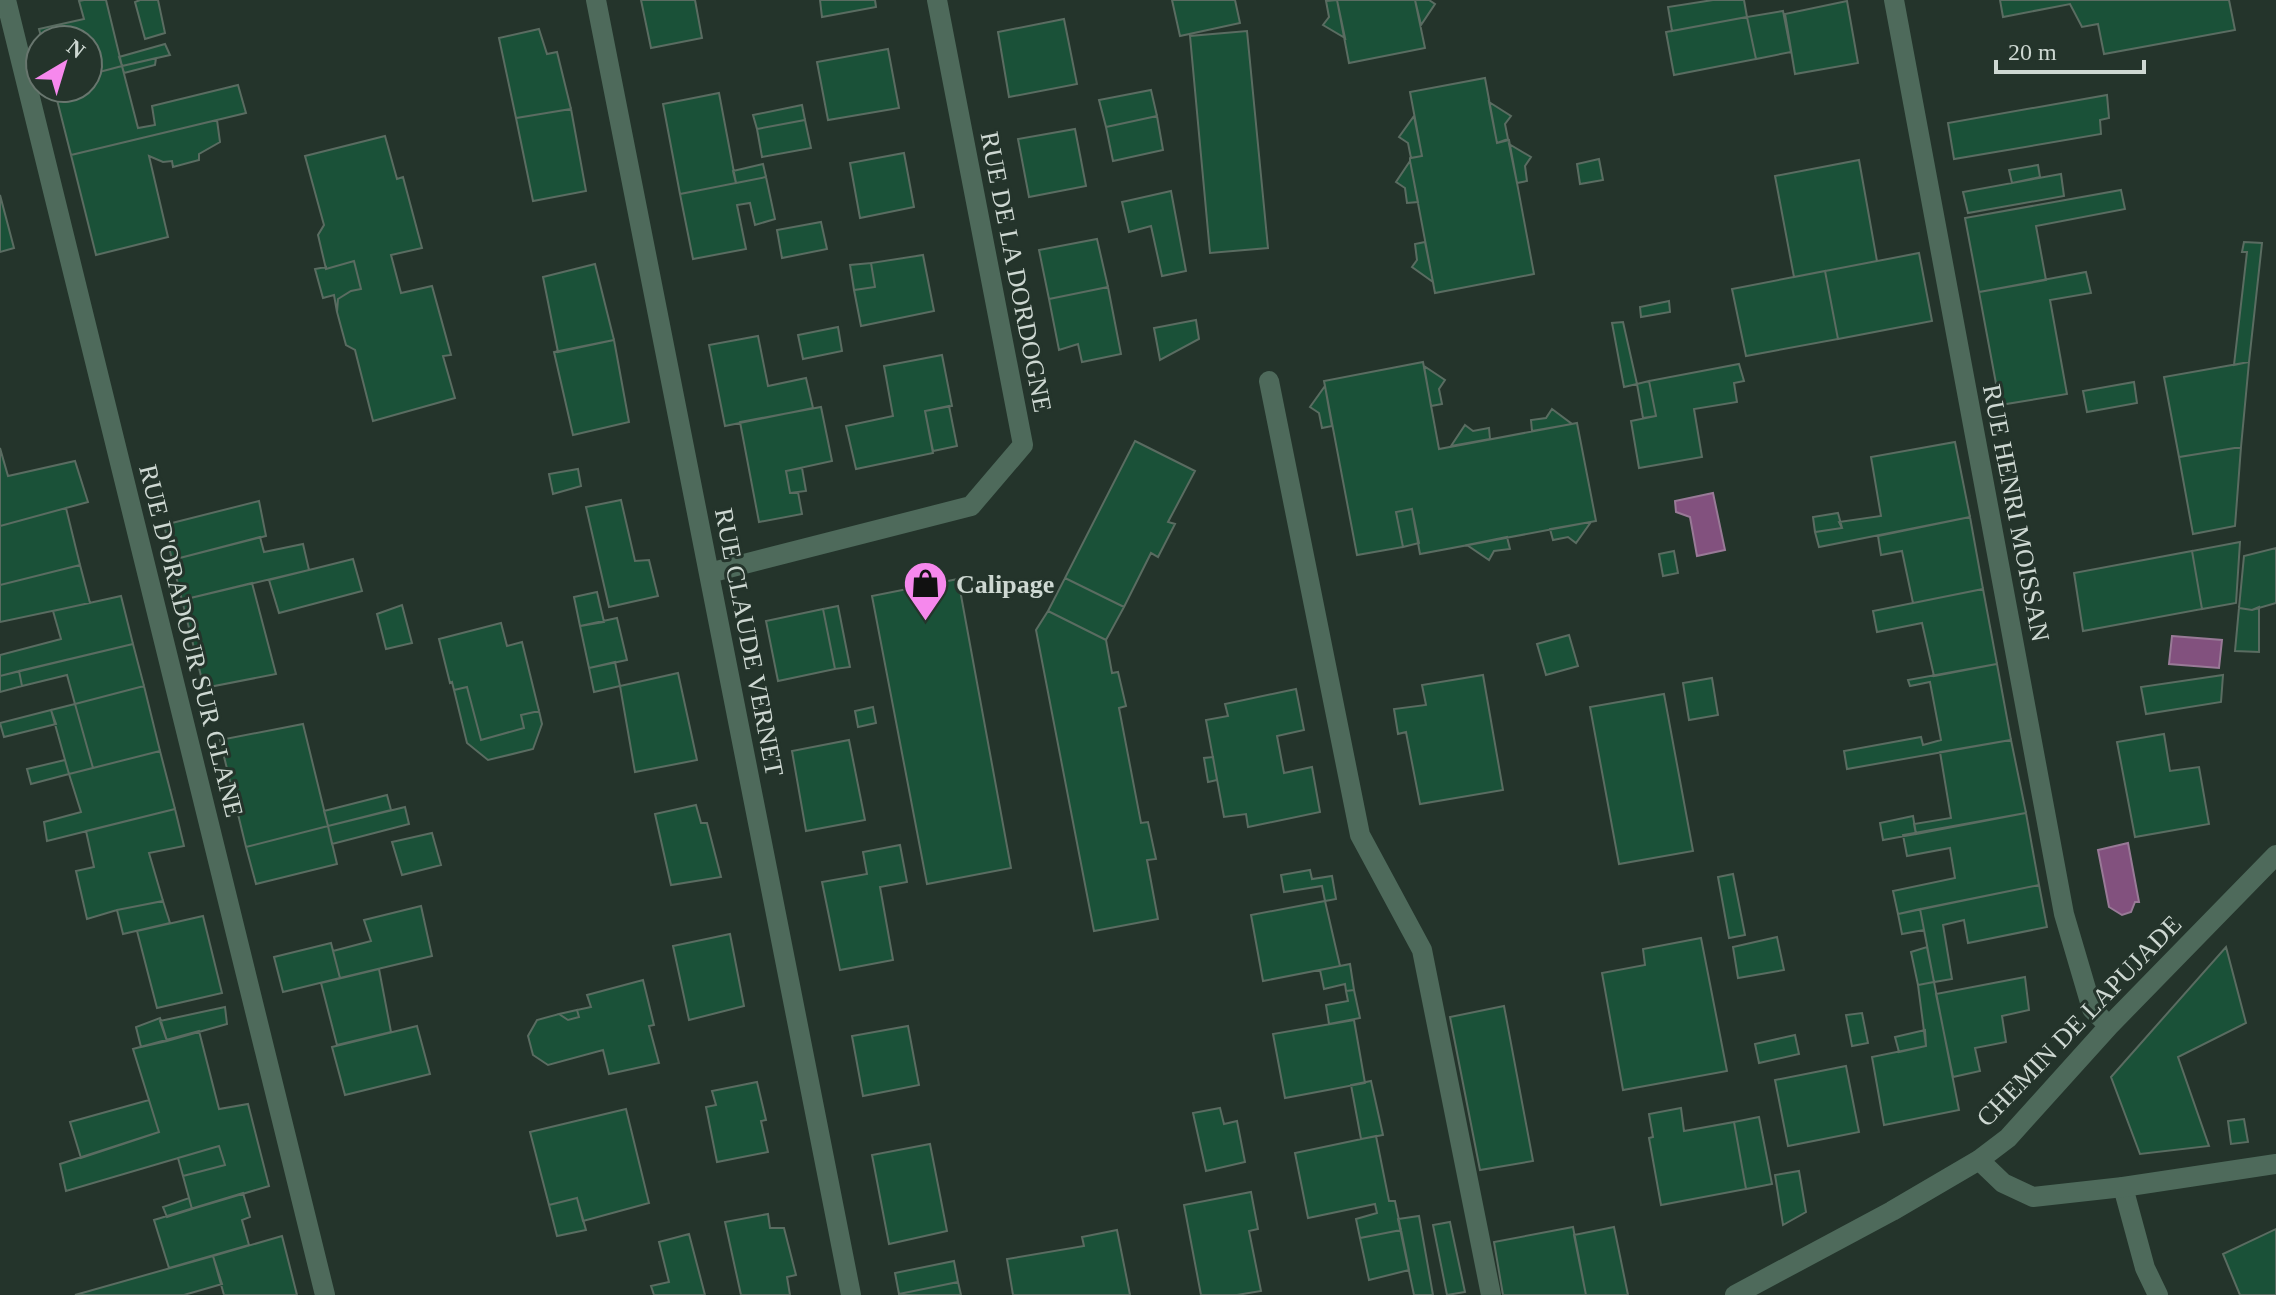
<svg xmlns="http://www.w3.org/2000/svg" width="2276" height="1295" font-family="Georgia,serif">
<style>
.water{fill:#82517e;stroke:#997a97;stroke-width:2}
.building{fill:#1a5138;stroke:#5a6c61;stroke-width:2}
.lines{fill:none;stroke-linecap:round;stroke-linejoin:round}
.service{stroke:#4e6a5b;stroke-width:20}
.minor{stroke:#4e6a5b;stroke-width:20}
.labels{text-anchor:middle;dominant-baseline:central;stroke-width:6;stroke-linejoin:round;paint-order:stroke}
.street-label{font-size:26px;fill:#ced8d2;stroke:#24342b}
.poi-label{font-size:26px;font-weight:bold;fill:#ced8d2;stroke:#24342b;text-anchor:start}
</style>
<rect width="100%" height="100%" fill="#24342b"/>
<path class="water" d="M1713,493L1725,550L1697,556L1690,517L1676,512L1675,501Z
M2172,636L2222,640L2219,668L2169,664Z
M2128,843L2139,902H2135L2131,912L2122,915L2109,907L2098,850Z"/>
<path class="building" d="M84,0H106L122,66L88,75V40H42L39,29L84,19L79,1Z
M140,0H158L165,33L145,39L135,2Z
M641,0H695L702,38L651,48Z
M820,0H875L876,7L822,17Z
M1172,0H1235L1240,23L1180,36Z
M1337,0H1415L1425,48L1349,63Z
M1337,0L1345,38L1323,25L1329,17L1326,1Z
M1415,0H1429L1435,4L1421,25Z
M1713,0H1744L1747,17L1672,31L1668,7Z
M2000,0H2229L2235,30L2104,54L2098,24L2082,27L2070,4L2003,17Z
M1847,1L1858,63L1795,74L1785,14Z
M1783,11L1791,52L1756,59L1747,17Z
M1747,17L1756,59L1674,75L1666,32Z
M1064,19L1077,84L1009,97L998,32Z
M539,29L547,54L557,52L571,109L516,118L499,38Z
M1247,31L1268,248L1210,253L1190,36Z
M165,44L170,55L122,66L119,57Z
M888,49L899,108L828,120L817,62Z
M156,58L155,65L124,73L122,66Z
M122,66L138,128L155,125L152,106L238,85L246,113L71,155L54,88H88V75Z
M1485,78L1497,143L1509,140L1534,274L1435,293L1410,161V158L1422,156L1410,92Z
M1151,90L1157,116L1106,127L1099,100Z
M719,93L736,183L680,194L663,104Z
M2107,95L2109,118L2100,120L2101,134L1954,159L1948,123Z
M1489,102L1511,116L1505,124L1508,139L1497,143Z
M802,105L805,120L757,129L753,115Z
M571,109L586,191L533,201L516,118Z
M1157,116L1163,150L1113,161L1106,127Z
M1414,116L1422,156L1411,158L1408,143L1399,137Z
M217,120L220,142L199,154V160L173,167L172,161L163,162L149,156L168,237L96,255L71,155Z
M805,120L811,148L762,157L757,129Z
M1075,129L1086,186L1029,197L1018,139Z
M385,136L397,179L403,177L422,248L391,255L401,293L432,286L451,355L443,356L455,398L373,421L355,350L346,345L337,312L338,299L351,291L361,289L354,261L326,269L318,235L324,225L305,156Z
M1509,144L1531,157L1525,166L1527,181L1517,183Z
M904,153L914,207L860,218L850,163Z
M1599,159L1603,180L1580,184L1577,164Z
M1859,160L1877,261L1794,277L1775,176Z
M1410,161L1418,202L1407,203L1405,188L1396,182Z
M763,164L766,177L736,183L733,171Z
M2038,165L2040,177L2012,183L2009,170Z
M2061,174L2064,196L1968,213L1963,192Z
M766,177L775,219L755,225L750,203L737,205L746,249L693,259L680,194Z
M2121,190L2125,209L2036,226L2046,280L1979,292L1965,218Z
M1171,191L1186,271L1162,276L1151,226L1129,232L1122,202Z
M0,195L14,248L0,252Z
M821,222L827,249L782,258L777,230Z
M1097,239L1108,287L1049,299L1039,250Z
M1425,242L1433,282L1412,267L1417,260L1415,244Z
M2244,242L2262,243L2249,362L2234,365L2247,252H2242Z
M1919,253L1932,321L1838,339L1825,271Z
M923,255L934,311L861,326L854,290L875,287L871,263Z
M354,261L361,289L351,291L338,299L337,312L334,295L323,298L315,269L326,267V269Z
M871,263L875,287L854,290L850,265Z
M595,264L614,340L558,352L543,277Z
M1825,271L1838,339L1746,356L1732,289Z
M2086,272L2091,293L2050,300L2067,394L2000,405L1979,292Z
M1108,287L1121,354L1082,362L1078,344L1059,350L1049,299Z
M1669,301L1670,312L1641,317L1640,307Z
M1196,320L1199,339L1160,360L1154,328Z
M1623,322L1637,384L1624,387L1612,323Z
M838,327L842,351L803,359L798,335Z
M758,336L768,386L806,378L813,408L725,426L709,345Z
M614,340L629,422L573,435L554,352Z
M942,355L952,406L925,411L933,453L856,469L846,426L893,416L884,366Z
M1423,362L1439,449L1577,423L1596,521L1420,554L1412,509L1396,512L1403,547L1357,555L1324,381Z
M2249,362L2241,447L2179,457L2164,377Z
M1739,364L1744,381L1734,383L1737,402L1694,409L1702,457L1639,468L1631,421L1656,416L1649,381Z
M1424,366L1445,380L1439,389L1442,404L1431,406Z
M1649,381L1656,416L1643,418L1637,384Z
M2134,382L2137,403L2087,412L2083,391Z
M1325,386L1332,426L1322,428L1319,413L1310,407Z
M949,406L957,446L933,451L925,411Z
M821,407L832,461L786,471L790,493L798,492L802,514L759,522L740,422Z
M1552,409L1572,424L1532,431L1531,420L1546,418Z
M1465,425L1473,431L1489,428L1490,439L1451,446Z
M1135,441L1195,471L1168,522L1175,524L1158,557L1151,553L1124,607L1065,578Z
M1955,442L1970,517L1819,547L1815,532L1842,528L1839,522L1881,516L1871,457Z
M2241,447L2235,526L2193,534L2179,457Z
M0,448L8,476L75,461L88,502L0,526Z
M802,468L806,491L790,493L786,471Z
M578,469L581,486L553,494L549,474Z
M621,500L635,561L649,560L658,596L609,607L586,507Z
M259,501L266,536L172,560L164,525Z
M66,508L80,565L0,585V526Z
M1412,509L1419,543L1403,547L1396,512Z
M1838,513L1842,528L1815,532L1813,517Z
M1970,517L1983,589L1913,603L1902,551L1881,555L1878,536Z
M1591,522L1576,543L1568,537L1553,540L1550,529Z
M260,537L264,552L303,544L309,570L182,600L172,560Z
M1507,537L1510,549L1494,551L1489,560L1467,545Z
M2240,542L2236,603L2202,609L2192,551Z
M2276,548V603L2252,610L2239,608L2244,556Z
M1674,551L1678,573L1663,576L1659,554Z
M2192,551L2202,609L2083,631L2074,573Z
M353,559L362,591L279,613L269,580Z
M80,565L90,603L0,622V585Z
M1065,578L1124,607L1106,640L1048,611Z
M958,579L1011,868L927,884L872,596Z
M252,583L276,674L204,688L182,600Z
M1983,589L1997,664L1934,676L1922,623L1877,632L1873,611Z
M597,592L604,622L580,626L574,597Z
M121,596L133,644L0,676V655L61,639L53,611Z
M402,605L412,643L386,649L377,614Z
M838,606L850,667L835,669L823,609Z
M2259,607V652L2235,651L2239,608L2252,610Z
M823,609L835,669L778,681L766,621Z
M1048,611L1106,640L1112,673L1118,672L1126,706L1119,708L1141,823L1148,822L1156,859L1147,860L1158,919L1094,931L1036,630Z
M617,618L627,660L589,668L580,626Z
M501,623L507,646L522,642L539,711L521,715L524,728L481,740L467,687L454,690L452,682L450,683L439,639Z
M1569,635L1578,666L1546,675L1537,644Z
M133,644L144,686L75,704L67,675L22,686L19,671Z
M615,662L620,686L594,692L589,668Z
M1997,664L2011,740L1847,769L1844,751L1921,737L1923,745L1941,740L1930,682L1910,686L1908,680Z
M19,671L22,686L0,692V676Z
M678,673L697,760L635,772L620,686Z
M1483,675L1503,790L1420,804L1406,732L1398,734L1394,709L1426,705L1422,685Z
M2223,675L2221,702L2146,714L2141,687Z
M1712,678L1718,715L1689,720L1683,683Z
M144,686L160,751L93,768L75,704Z
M467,687L481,740L524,728L521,715L539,711L542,724L533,749L488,760L467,743L454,690Z
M1296,689L1304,730L1277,736L1284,773L1312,767L1320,812L1248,827L1246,814L1224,817L1206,720L1228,716L1225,704Z
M1664,694L1693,851L1619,864L1590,707Z
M75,704L93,768L69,774L51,710Z
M873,707L876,723L858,727L855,711Z
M51,710L56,724L4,737L0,723Z
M303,724L328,826L246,847L220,740Z
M2164,734L2170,771L2199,767L2209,824L2135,837L2117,742Z
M849,740L865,820L806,831L792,751Z
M2011,740L2026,813L1916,834L1914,824L1951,818L1940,752Z
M160,751L175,809L47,841L44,822L81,812L69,774Z
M1213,757L1217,780L1208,782L1204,758Z
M65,760L69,774L31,784L27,769Z
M387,795L391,810L328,826L324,811Z
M696,805L701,823H707L721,877L671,885L655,814Z
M405,807L409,824L332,844L328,826Z
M175,809L184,846L149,853L163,901L117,910L87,919L76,871L94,867L86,831Z
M2026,813L2039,885L1898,914L1893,891L1955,878L1950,848L1907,856L1903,835Z
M1913,816L1916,834L1883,840L1880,823Z
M328,826L337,864L256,884L246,847Z
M432,833L441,865L402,875L392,842Z
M900,845L907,882L880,887L893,960L840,970L822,882L867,874L863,852Z
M1310,870L1312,879L1332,876L1336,899L1325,901L1322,886L1284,892L1281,875Z
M1733,874L1745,935L1729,938L1718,877Z
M2039,885L2047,927L1968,943L1964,920L1943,925L1952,979L1934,982L1920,909Z
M163,901L170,923L123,934L117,910Z
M1325,901L1340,966L1263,981L1251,915Z
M421,906L432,956L340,978L333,951L371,941L364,920Z
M1920,909L1924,930L1902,934L1898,914Z
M203,916L222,993L157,1008L137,931Z
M730,934L744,1006L689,1020L673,946Z
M1777,937L1784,970L1738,978L1733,947Z
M1701,938L1727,1071L1623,1090L1602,973L1645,965L1643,949Z
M331,943L340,978L283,992L274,957Z
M1927,947L1934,982L1918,985L1911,952Z
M2226,947L2246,1023L2178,1057L2209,1146L2140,1154L2111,1077Z
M1350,964L1354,990L1346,991L1345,984L1324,989L1320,970Z
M379,969L391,1032L337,1045L321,983Z
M2025,977L2029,1010L2002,1016L2006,1042L1975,1048L1980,1071L1953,1077L1936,994Z
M643,980L654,1025L649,1026L659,1063L609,1074L603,1050L548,1065L533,1055L528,1036L537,1020L559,1014L568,1020L579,1017L577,1010L591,1007L587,995Z
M1934,982L1959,1110L1884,1125L1872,1057L1926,1046L1918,985Z
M1354,990L1360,1018L1329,1024L1326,1005L1348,1001L1346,991Z
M1504,1006L1533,1161L1480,1170L1450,1017Z
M225,1007L227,1024L167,1041L160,1021Z
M577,1010L579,1017L568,1020L559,1014Z
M1862,1013L1868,1043L1852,1046L1846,1015Z
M160,1018L167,1041L141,1047L136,1027Z
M1354,1020L1365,1083L1285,1098L1273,1034Z
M417,1026L430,1074L345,1095L332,1047Z
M908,1026L919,1085L863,1096L852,1036Z
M1925,1030L1926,1046L1899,1052L1895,1037Z
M199,1031L219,1109L248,1104L269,1186L192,1209L183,1176L225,1165L219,1146L66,1191L60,1164L159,1132L133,1049Z
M1795,1035L1799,1054L1759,1063L1755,1044Z
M1846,1066L1859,1132L1788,1146L1775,1080Z
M1371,1081L1383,1135L1361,1139L1351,1085Z
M757,1082L766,1120L761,1121L768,1152L717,1162L706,1107L716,1105L712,1091Z
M149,1100L159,1132L81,1158L70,1122Z
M1220,1108L1224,1124L1237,1121L1245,1162L1206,1171L1193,1113Z
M1681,1108L1684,1131L1734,1122L1746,1189L1661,1205L1649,1138L1653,1137L1649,1114Z
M626,1109L649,1203L583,1221L577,1198L549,1205L530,1132Z
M1759,1117L1772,1184L1746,1189L1734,1122Z
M2244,1119L2248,1142L2231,1144L2228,1121Z
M1376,1136L1389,1201H1395L1401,1230L1360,1238L1356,1219L1377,1213L1375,1204L1308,1218L1295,1153Z
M930,1144L947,1231L889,1244L872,1155Z
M219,1146L225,1165L183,1176L178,1158Z
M1799,1171L1806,1212L1783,1225L1775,1175Z
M1251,1192L1258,1229L1249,1231L1261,1291L1237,1295H1201L1184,1205Z
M243,1193L250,1217L242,1220L249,1245L169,1268L154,1220Z
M189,1198L192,1209L167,1217L163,1207Z
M577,1198L586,1230L557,1236L549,1205Z
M768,1214L770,1228H784L796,1275L787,1277L790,1295H741L725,1222Z
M1419,1216L1433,1295H1414L1398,1219Z
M1450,1222L1465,1292L1447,1295L1433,1225Z
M1573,1227L1586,1295H1503L1494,1242Z
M1614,1227L1628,1295H1586L1574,1235Z
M2276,1229V1295H2240L2223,1254Z
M1117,1230L1130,1295H1013L1007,1259L1084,1246L1082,1237Z
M1401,1230L1409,1270L1369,1280L1360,1238Z
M689,1234L705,1295H654L651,1286L669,1282L659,1242Z
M282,1236L297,1295H224L213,1256Z
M213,1256L222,1284L184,1295H75Z
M954,1261L958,1282L899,1294L895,1273Z
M958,1282L961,1295H899V1294Z"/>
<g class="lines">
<path class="service" d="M1269,381L1360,835L1422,950L1491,1295
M2123,1187L2145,1268L2158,1295"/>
<path class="minor" d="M6,0L325,1295
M596,0L851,1295
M1894,0L2064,914L2092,1009L2109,1026
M709,573L971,506L1023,445L937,0
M1979,1160L2003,1183L2033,1197L2123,1187L2276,1164
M1735,1295L1892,1211L1979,1160L2008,1138L2109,1026L2276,855"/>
</g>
<defs>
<symbol id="shop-pin" viewBox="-11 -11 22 30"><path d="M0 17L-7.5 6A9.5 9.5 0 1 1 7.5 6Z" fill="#f688ed" stroke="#24342b"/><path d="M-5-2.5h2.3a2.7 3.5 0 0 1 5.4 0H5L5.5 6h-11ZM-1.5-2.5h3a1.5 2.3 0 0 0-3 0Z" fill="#111"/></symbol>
</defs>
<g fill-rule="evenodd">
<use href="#shop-pin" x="900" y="558" width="51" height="69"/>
</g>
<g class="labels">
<g class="street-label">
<text transform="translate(1016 272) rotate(79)">RUE DE LA DORDOGNE</text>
<text transform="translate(2016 513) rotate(79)">RUE HENRI MOISSAN</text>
<text transform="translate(191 641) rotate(76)">RUE D'ORADOUR SUR GLANE</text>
<text transform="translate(749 642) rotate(79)">RUE CLAUDE VERNET</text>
<text transform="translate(2079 1021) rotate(-46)">CHEMIN DE LAPUJADE</text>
</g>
<g class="poi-label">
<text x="956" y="584">Calipage</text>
</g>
</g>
<g transform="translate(64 64) rotate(38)"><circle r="38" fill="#24342b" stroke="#68766e" stroke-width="2"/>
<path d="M0-6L14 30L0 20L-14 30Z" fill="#f688ed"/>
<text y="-12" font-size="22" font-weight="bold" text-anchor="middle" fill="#ced8d2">N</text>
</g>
<path d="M1996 60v12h148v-12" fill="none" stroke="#ced8d2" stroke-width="4"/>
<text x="2008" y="60" font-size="24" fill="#ced8d2" stroke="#24342b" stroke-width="6" paint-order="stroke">20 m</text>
</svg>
